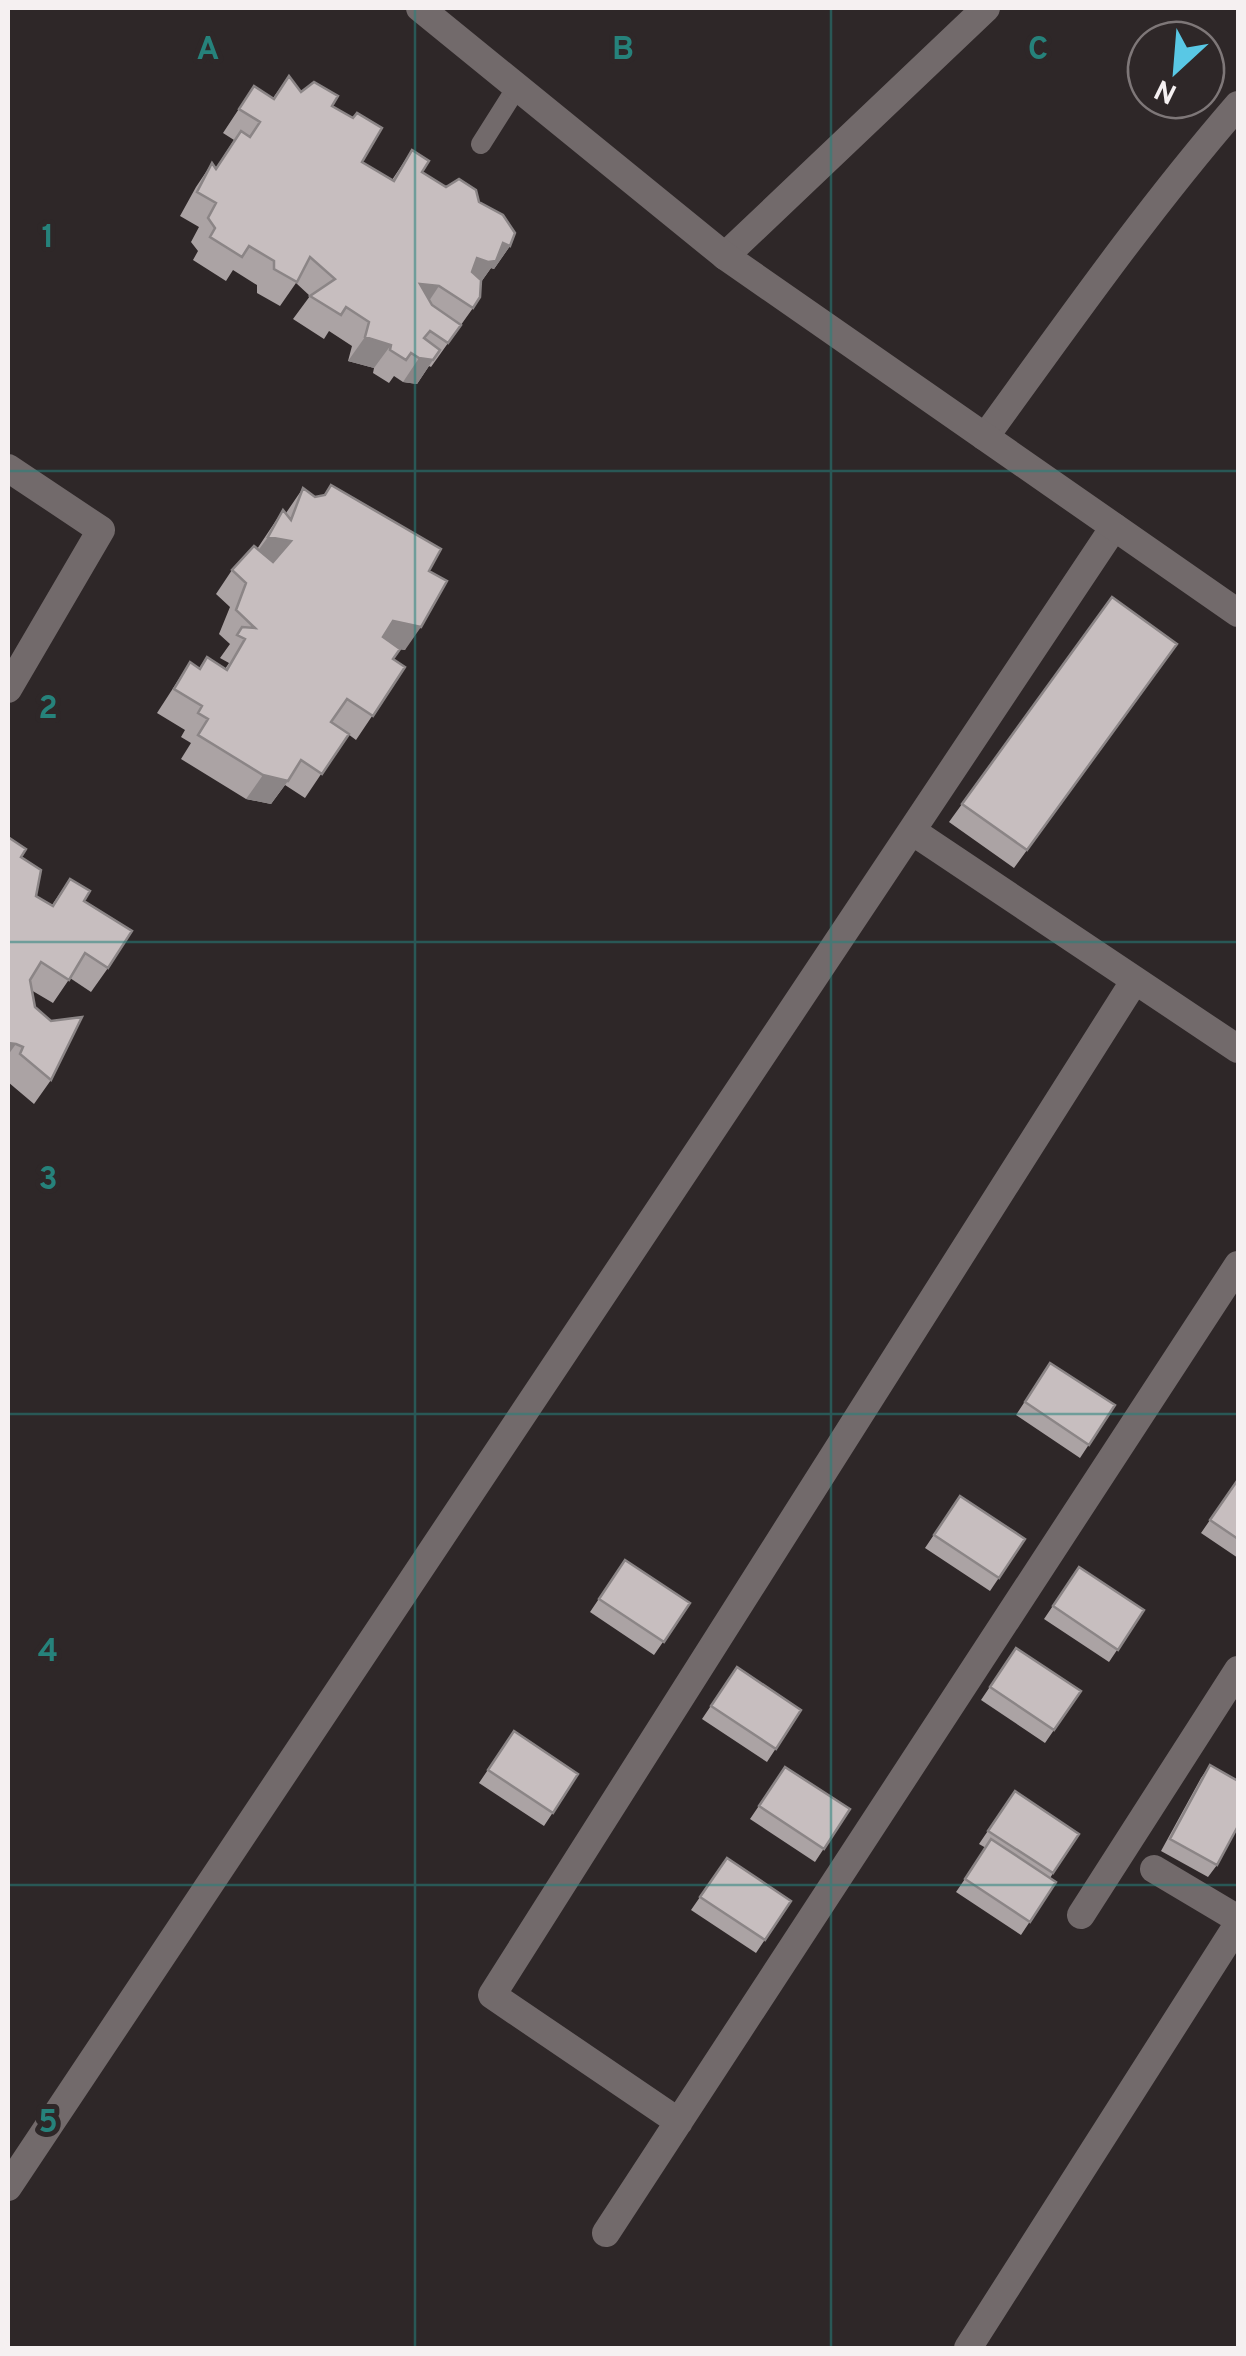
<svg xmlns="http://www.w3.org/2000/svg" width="1246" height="2356" font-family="Overpass,sans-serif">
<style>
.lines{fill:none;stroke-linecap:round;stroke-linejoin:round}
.service{stroke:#726a6b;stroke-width:20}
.minor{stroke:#726a6b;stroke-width:28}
.tertiary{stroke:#726a6b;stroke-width:28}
.wall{fill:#aba3a4}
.shaded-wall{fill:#8b8586}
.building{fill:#c7bebf;stroke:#8b8586;stroke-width:2.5}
.grid{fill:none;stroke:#26827b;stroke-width:2.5;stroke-opacity:0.55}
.grid-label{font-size:32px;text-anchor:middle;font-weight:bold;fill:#26827b;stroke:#2e2728;stroke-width:10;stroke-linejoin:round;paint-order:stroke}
</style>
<rect width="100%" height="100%" fill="#2e2728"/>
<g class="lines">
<path class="service" d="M481,144L517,87"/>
<path class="minor" d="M725,256L986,8
M985,437C1067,324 1147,210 1238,105
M8,468L101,530L8,689
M912,831L1238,1049
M1154,1869L1238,1919
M1081,1915L1238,1670
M679,2122L492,1995L1135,980
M8,2187L1114,527
M606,2233L1238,1265
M968,2348L1238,1924"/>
<path class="tertiary" d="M420,8L725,256L1238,613"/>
</g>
<path class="wall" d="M289,76L301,92L332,106L362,162L392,180L412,150L422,172L446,187L479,202L510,246L494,269L491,268L481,282L473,308L431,367L429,366L417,384L403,382L394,376L389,383L373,373L374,368L348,361L352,346L329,331L324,339L293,319L310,296L296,283L280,306L257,293V285L233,270L226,281L193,260L198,251L191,242L199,227L180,216L196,187L212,163L216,168L234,140L223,133L254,86L273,98Z
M331,485L429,571L405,650L399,649L393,659L405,667L356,740L348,734L305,798L285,785L271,804L246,799L181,759L191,743L181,737L185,730L157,713L190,662L199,668L207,657L225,669L229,663L220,658L230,644L219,634L230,607L216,594L232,570L257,549L283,510L286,513L303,488L315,497L323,496Z
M1112,597L1177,644L1014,868L949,822Z
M8,837L21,857L36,896L52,905L70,879L84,901L108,968L91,992L70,978L53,1003L31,990L51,1080L34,1104L8,1082Z
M1050,1363L1115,1405L1080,1458L1016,1415Z
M1237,1481L1238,1483V1558L1201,1533Z
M960,1496L1025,1539L990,1591L925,1548Z
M625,1560L690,1603L654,1655L590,1612Z
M1079,1567L1144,1610L1109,1662L1044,1619Z
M1016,1648L1081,1691L1045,1743L981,1700Z
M737,1667L801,1710L767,1762L702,1719Z
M514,1731L578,1774L544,1826L479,1783Z
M1210,1765L1217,1865L1208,1877L1161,1851L1201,1778Z
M785,1767L850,1809L815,1862L750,1819Z
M1015,1791L1079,1834L1050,1878L1056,1882L1021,1935L956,1892L986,1848L979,1844Z
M727,1858L791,1901L756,1953L691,1910Z"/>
<path class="shaded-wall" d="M503,243L510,246L494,269L491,268L479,285L460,282L477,258Z
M420,284L439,286L423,310Z
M365,337L391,345L374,368L348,361Z
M419,358L433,360L417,384L403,382Z
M268,537L291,541L275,565L251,560Z
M393,621L421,627L405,650L377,645Z
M263,775L288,781L271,804L246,799Z
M8,1043L16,1044L8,1055Z"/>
<path class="building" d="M289,76L301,92L314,82L338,96L332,106L353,118L357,113L382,128L362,162L394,181L412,150L429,161L422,172L446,187L459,179L476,190L479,202L503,215L515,233L510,246L503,243L496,261L488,262L477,258L472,272L481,280L480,297L473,308L439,286L420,284L432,305L461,325L448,343L430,331L424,338L440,350L433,360L419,358L411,353L406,360L390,350L391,345L365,337L369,322L346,307L341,315L310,296L335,279L310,257L297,282L274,269V261L249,246L242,257L210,237L215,228L208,218L216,203L197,192L212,163L216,169L241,131L250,137L260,122L239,109L254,86L274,99Z
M331,485L441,549L429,571L447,581L421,627L393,621L383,637L400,649L393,659L405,667L373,716L347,699L331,722L349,734L322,774L301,760L288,781L263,775L198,735L208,719L198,713L202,706L174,689L190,662L200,669L207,657L227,670L245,639L237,635L242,627L255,628L236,610L246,583L232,570L254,546L273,562L291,541L268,537L283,510L291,520L303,488L315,497L325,495Z
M1112,597L1177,644L1027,850L962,804Z
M8,837L26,849L21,857L41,870L36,896L53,906L70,879L90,891L84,901L132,931L108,968L85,953L69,980L41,962L30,980L35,1007L51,1021L82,1017L51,1080L20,1054L23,1047L16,1044L8,1043Z
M1050,1363L1115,1405L1089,1445L1025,1402Z
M1237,1481L1238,1483V1539L1210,1520Z
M960,1496L1025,1539L999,1578L934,1535Z
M625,1560L690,1603L664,1642L599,1599Z
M1079,1567L1144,1610L1118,1650L1053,1606Z
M1016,1648L1081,1691L1054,1730L990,1687Z
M737,1667L801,1710L776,1749L711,1706Z
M514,1731L578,1774L553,1813L488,1770Z
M1210,1765L1238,1781V1826L1217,1865L1170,1839Z
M785,1767L850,1809L824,1849L759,1806Z
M1015,1791L1079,1834L1053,1873L988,1831Z
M991,1839L1056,1882L1030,1922L965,1879Z
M727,1858L791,1901L765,1940L700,1897Z"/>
<path class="grid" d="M415,8V2348M831,8V2348M8,471H1238M8,942H1238M8,1414H1238M8,1885H1238"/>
<g class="grid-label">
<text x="208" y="59">A</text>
<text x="623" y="59">B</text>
<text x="1038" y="59">C</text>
<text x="48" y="247">1</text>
<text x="48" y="718">2</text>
<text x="48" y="1189">3</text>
<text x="48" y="1661">4</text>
<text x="48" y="2132">5</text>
</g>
<rect width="1246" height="2356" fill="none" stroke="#f5f0f1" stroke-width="20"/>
<g transform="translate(1176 70) rotate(206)"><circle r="48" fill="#2e2728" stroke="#7e7778" stroke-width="2.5"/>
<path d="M0-8L18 38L0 25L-18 38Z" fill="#59c8e5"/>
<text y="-15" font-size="28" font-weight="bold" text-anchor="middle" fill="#f5f0f1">N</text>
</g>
</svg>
